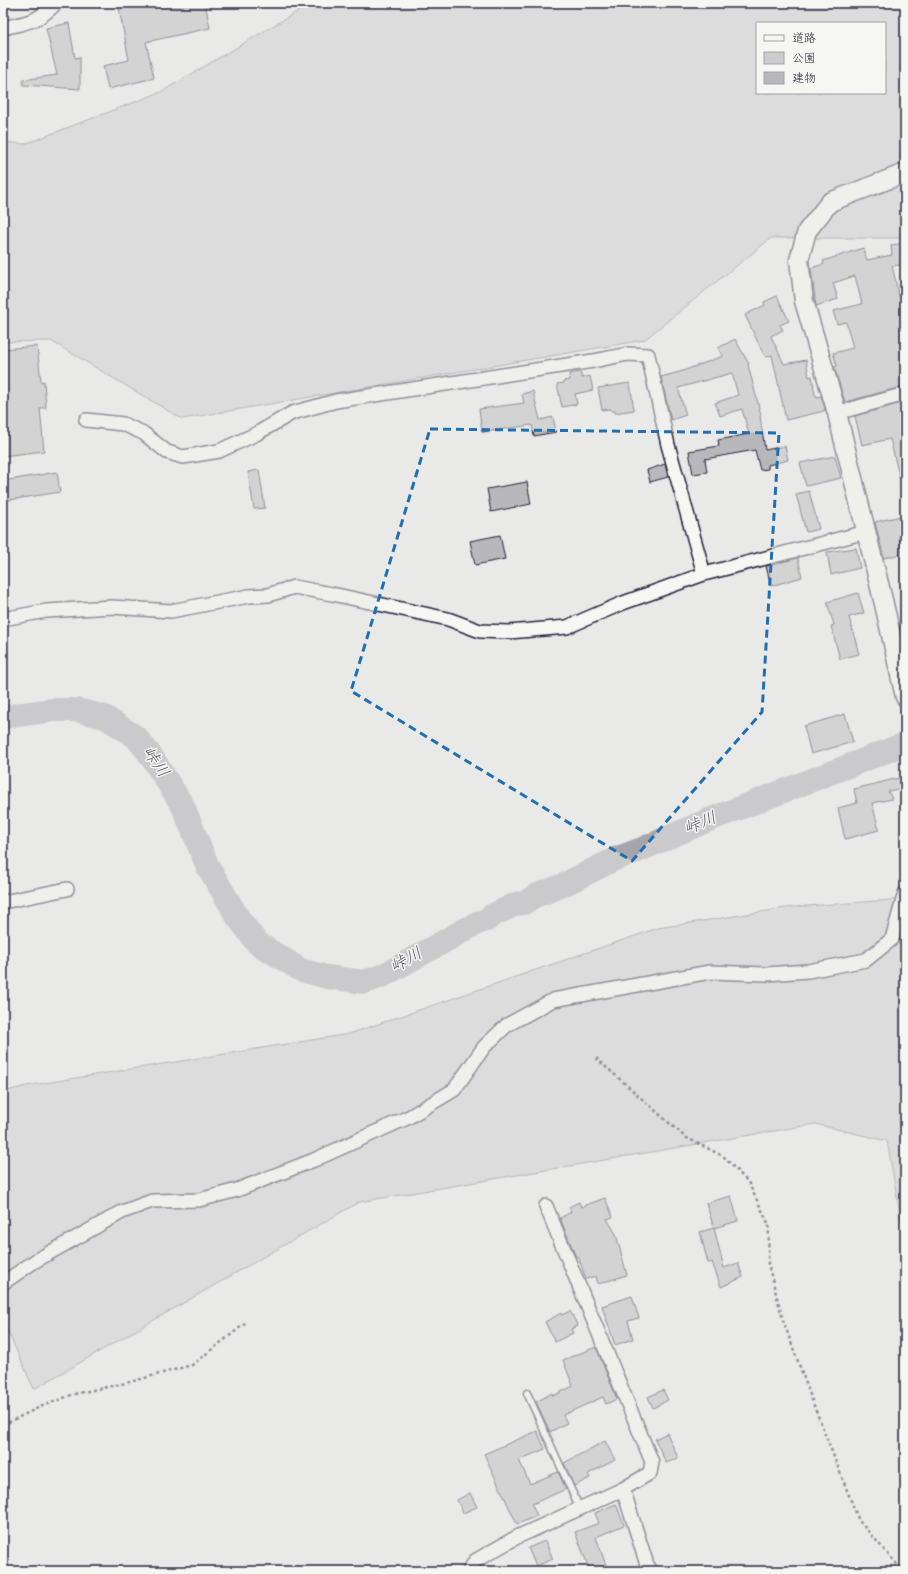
<svg xmlns="http://www.w3.org/2000/svg" width="908" height="1574" font-family="Dekko,'Klee One',sans-serif">
<style>
.green{fill:#ccccce;stroke:#777784;fill-rule:evenodd}
.lines{fill:none;stroke-linecap:round;stroke-linejoin:round}
.river{stroke:#a5a5ac;stroke-width:24}
.building{fill:#b8b8bc;stroke:#22223b}
.lane-casing{stroke:#22223b;stroke-width:9}
.street-casing{stroke:#22223b;stroke-width:16}
.secondary-casing{stroke:#22223b;stroke-width:21}
.path{stroke:#22223b;stroke-width:2.5;stroke-dasharray:3 3;stroke-linecap:butt}
.lane{stroke:#f6f6f2;stroke-width:6}
.street{stroke:#f6f6f2;stroke-width:13}
.secondary{stroke:#f6f6f2;stroke-width:18}
.marked{fill:none;stroke:#1f6fb2;stroke-width:3;stroke-dasharray:8 5;stroke-linejoin:round}
.labels{text-anchor:middle;dominant-baseline:central;stroke-width:3;stroke-linejoin:round;paint-order:stroke}
.water-label{font-size:17px;font-style:italic;fill:#565668;stroke:#f6f6f2}
</style>
<rect width="100%" height="100%" fill="#e9e9e7"/>
<filter id="ink" filterUnits="userSpaceOnUse"><feTurbulence type="fractalNoise" baseFrequency=".025" numOctaves="2"/><feDisplacementMap in="SourceGraphic" scale="8" xChannelSelector="R" yChannelSelector="G"/><feConvolveMatrix kernelMatrix="1 2 1 2 8 2 1 2 1" color-interpolation-filters="sRGB"/></filter>
<g filter="url(#ink)">
<path class="green" d="M312,3H905V238H771L644,340L182,419L51,341L3,342V142L25,144L161,92ZM757,23H885V93H757Z
M905,899V1242L887,1141L815,1124L359,1202L34,1389L3,1321V1092L26,1086L349,1034L658,928L792,907Z"/>
<g class="lines">
<path class="river" d="M3,717L53,710H77L105,717L136,737L149,753L183,806L207,865L237,916L257,943L301,970L327,977L364,982L382,976L477,923L487,920L491,916L516,904L524,903L535,896L561,886L615,859L642,849L706,821L905,744"/>
</g>
<path class="building" d="M118,3H205L210,28L146,42L154,78L108,89L103,66L129,60Z
M69,23L75,58L80,57V89L23,85V80L57,75L46,28Z
M905,243V264L892,266L901,304L905,303V386L845,402L834,367L837,366L833,353L853,348L846,322L837,324L833,311L862,304L855,276L833,283L838,299L816,306L811,268L824,264L823,261L863,248L867,260L892,255L891,245Z
M777,296L789,321L780,325L783,330L771,336L784,364L806,360L809,377L812,376L815,395H816L817,397L821,396L825,408L824,411L786,420L772,355L766,357L764,355L745,315L765,305L764,302Z
M735,339L749,364L748,365L761,415L760,416L765,450L785,446L788,460L768,465V469L760,470L755,450L705,459L707,472L693,474L689,451L719,446L718,440L749,434L742,409L720,416L715,403L738,395L732,373L678,388L686,415L671,420L661,377L683,371L723,356L718,348Z
M37,346L41,382L44,381L46,408H40L44,451L3,456V349Z
M580,372L582,378L590,376L593,390L575,394L577,404L562,407L557,384L564,383V381L570,380L569,374Z
M630,383L634,410L615,413V411H611V409L602,410L598,388Z
M533,391L540,420L553,417L556,432L534,436L532,425L482,432L479,409L524,403L522,394Z
M905,402V483L901,484L890,439L862,445L855,416Z
M835,456L841,478L806,486L800,463Z
M665,464L668,477L650,482L647,470Z
M259,470L265,508L254,509L248,472Z
M57,472L60,492L3,501V481Z
M527,482L531,504L491,512L487,489Z
M809,491L819,529L806,532L796,494Z
M905,515V536L899,538L902,554L884,558L875,522Z
M500,535L505,559L475,565L470,541Z
M856,548L860,568L831,575L827,552Z
M798,558L802,577L771,586L766,566Z
M858,593L864,613L849,617L859,654L840,659L831,626L834,625L827,602Z
M845,714L853,742L811,754L804,726Z
M903,777L905,788L888,791L892,799L872,803L879,830L845,839L838,808L857,803L854,789Z
M731,1196L738,1221L714,1228L706,1203Z
M605,1198L613,1217L607,1219L616,1234L627,1275L598,1284L596,1276L586,1279L578,1256L576,1257L560,1218L571,1212L569,1207L579,1202L581,1207Z
M714,1228L724,1268L738,1263L743,1277L721,1287L712,1262L708,1263L700,1232Z
M632,1296L639,1318L628,1321L633,1339L615,1345L602,1306Z
M570,1311L578,1326L571,1329L573,1333L555,1342L545,1322L561,1313L562,1315Z
M596,1347L617,1399L606,1404L603,1397L563,1415L567,1423L550,1432L536,1402L552,1393L553,1396L573,1386L563,1360Z
M663,1390L668,1400L653,1408L648,1397Z
M537,1431L545,1449L519,1460L530,1484L558,1472L566,1489L532,1504L537,1516L517,1524L484,1454Z
M667,1433L678,1458L666,1463L655,1439Z
M605,1441L615,1460L588,1474L590,1478L574,1486L564,1463Z
M470,1493L477,1507L463,1513L457,1500Z
M616,1504L624,1525L596,1537L606,1565L590,1571L575,1532L599,1523L595,1513Z
M545,1541L553,1559L536,1566L528,1548Z"/>
<g class="lines">
<defs>
<path id="lane" d="M527,1393L580,1509"/>
<path id="street" d="M3,28C28,22 38,22 56,3
M837,413L905,394
M86,420L123,424L143,433L167,452L183,457L219,451L256,434L292,413L336,401L593,361L628,354L648,355L668,445L704,574
M3,619L46,611L112,607L171,611L249,596L268,595L294,587L332,594L448,619L480,631L509,632L567,627L623,603L704,574L866,532
M3,902L67,889
M3,1283L35,1261L122,1212L152,1201L199,1200L237,1190L314,1160L409,1117L454,1090L484,1047L507,1025L553,1000L710,972L766,974L808,971L866,960L892,939L905,893
M623,1489L649,1571
M469,1571L475,1561L517,1537L623,1489L650,1473L652,1462L546,1206"/>
<path id="secondary" d="M905,173L830,202L807,231L799,260L804,301L837,413L884,604L905,697"/>
</defs>
<use href="#lane" class="lane-casing"/>
<use href="#street" class="street-casing"/>
<use href="#secondary" class="secondary-casing"/>
<path class="path" d="M596,1058L685,1137L723,1156L748,1182L769,1225L768,1264L784,1323L813,1403L859,1521L903,1571
M3,1425L40,1407L74,1394L126,1383L192,1365L246,1323"/>
<use href="#lane" class="lane"/>
<use href="#street" class="street"/>
<use href="#secondary" class="secondary"/>
</g>
</g>
<path d="M0 0H908V1574H0ZM430,429L779,433L762,712L632,861L351,691Z" fill="#e9e9e7" fill-opacity=".55" fill-rule="evenodd"/>
<path class="marked" d="M430,429L779,433L762,712L632,861L351,691Z"/>
<g class="labels">
<g class="water-label">
<text transform="translate(154 763) rotate(55)">峠川</text>
<text transform="translate(701 825) rotate(-22)">峠川</text>
<text transform="translate(407 962) rotate(-29)">峠川</text>
</g>
</g>
<rect width="908" height="1574" fill="none" stroke="#f6f6f2" stroke-width="16"/>
<rect x="8" y="8" width="892" height="1558" fill="none" stroke="#22223b" stroke-width="1.5" filter="url(#ink)"/>
<rect x="756" y="22" width="130" height="72" fill="#f6f6f2" stroke="#a1a1a9"/>
<rect x="764" y="35" width="20" height="6" fill="#f6f6f2" stroke="#a1a1a9"/>
<text x="792" y="42" font-size="12" fill="#22223b">道路</text>
<rect x="764" y="52" width="20" height="12" fill="#ccccce" stroke="#a1a1a9"/>
<text x="792" y="62" font-size="12" fill="#22223b">公園</text>
<rect x="764" y="72" width="20" height="12" fill="#b8b8bc" stroke="#a1a1a9"/>
<text x="792" y="82" font-size="12" fill="#22223b">建物</text>
</svg>
